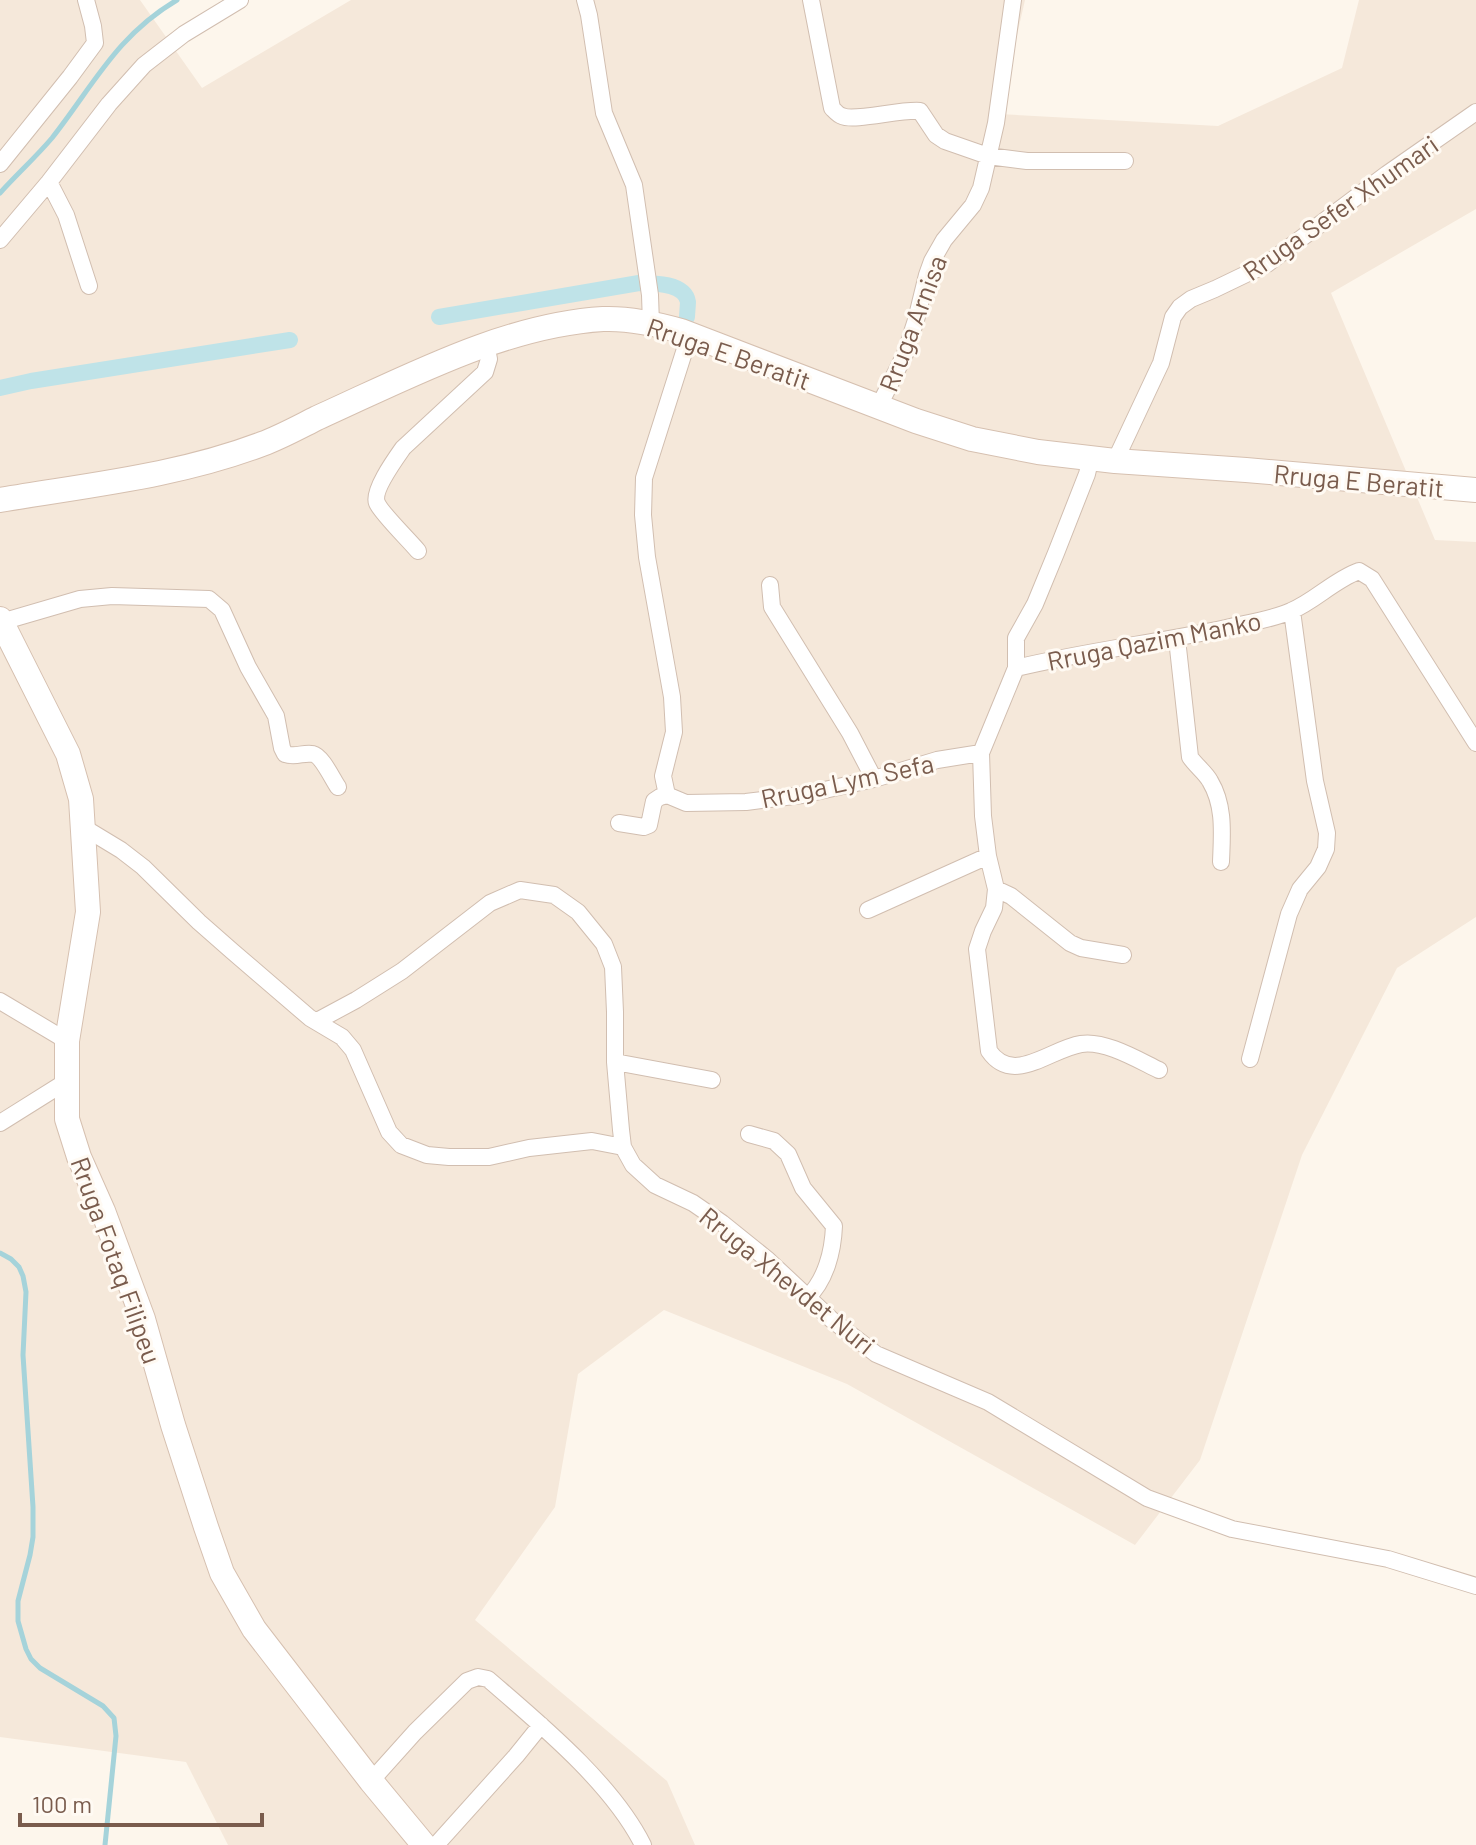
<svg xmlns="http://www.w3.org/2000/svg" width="1476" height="1845" font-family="Barlow,sans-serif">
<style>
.residential{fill:#f5e8da}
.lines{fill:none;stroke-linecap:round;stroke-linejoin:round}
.stream{stroke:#a5d3da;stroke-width:5}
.canal{stroke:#bfe3e8;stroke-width:16}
.street-casing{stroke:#d1beb0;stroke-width:18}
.secondary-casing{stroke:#d6c0b0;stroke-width:26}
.street{stroke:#fff;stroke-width:16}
.secondary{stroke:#fff;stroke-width:24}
.labels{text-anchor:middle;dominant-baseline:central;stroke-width:6;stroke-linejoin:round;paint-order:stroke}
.street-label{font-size:26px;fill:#7a5c4d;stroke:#fffaf3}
</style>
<rect width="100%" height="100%" fill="#fdf6ec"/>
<path class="residential" d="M0,0H140L202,88L351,0H1025L999,114L1218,126L1342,68L1359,0H1476V209L1331,293L1435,540L1476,542V917L1397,968L1302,1155L1200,1460L1135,1545L847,1384L664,1310L578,1374L555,1507L475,1620L667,1781L695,1845H228L186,1762L0,1737Z"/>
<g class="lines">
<path class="stream" d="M0,193C17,174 36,157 52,138C93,86 117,35 177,0
M0,1253L11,1259L19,1267L23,1276L26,1292L23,1355L33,1507V1537L30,1555L18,1601V1621L26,1649L31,1659L40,1668L103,1706L114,1718L116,1736L105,1845"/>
<path class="canal" d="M439,317L639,283C654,283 685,283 688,302C688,303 687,316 687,317
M0,388L31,381L290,340"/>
<defs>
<path id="street" d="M585,0L589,15L604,113L634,185L650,295L651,324
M811,0L832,108C835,111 838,115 842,116C854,122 901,109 920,111L936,135L945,141L988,156L1027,161H1125
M0,164L70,77L95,43L93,26L86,0
M49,182L66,215L89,286
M0,240L49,182L109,104L144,65L184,34L240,0
M879,406L905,354L916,320L927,275L932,261L944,240L973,205L981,188L996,123L1013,0
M1091,457L1087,474L1056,553L1035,604L1016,638V668L981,753L983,816L988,856L996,889L994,908L983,931L977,949L989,1051C1013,1086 1050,1049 1081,1044C1105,1040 1138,1060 1159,1070
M1115,461L1161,363L1173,317L1180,307L1191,299L1215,289L1267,264L1387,174L1476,112
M418,551C410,541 381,513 377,503C372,491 396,458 403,448L485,372L489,359L486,344
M770,585L772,607L850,733L874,779
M1,622L80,599L112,596L209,599L222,610L248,667L276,716L282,748L285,754C296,758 303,752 313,754C322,756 333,780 338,787
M1177,639L1190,757C1196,766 1205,772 1210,781C1225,806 1222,834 1221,862
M1016,668C1086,651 1156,643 1226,628C1247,623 1271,620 1291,611C1315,601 1334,580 1359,571L1372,579L1476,743
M667,795L663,776L674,732L672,697L647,557L643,515L644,478L685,349L681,331
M667,795L686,803L746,802L802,795L874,779L937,760L981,753
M619,823L644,827L649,825L654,801L660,797L667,795
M83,827L121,850L143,867L199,922L232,951L310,1018L342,1037L353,1050L389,1132L401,1145L427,1155L449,1157H489L529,1148L592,1141L623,1147
M996,889L1011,896L1070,943L1081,948L1123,955
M868,910L988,856
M0,1001L67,1041
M317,1021L356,1000L402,971L490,903L520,890L554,895L578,912L604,944L613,967L615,1012V1062L621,1130L623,1147L633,1165L655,1185L693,1203L722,1223L768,1260L832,1320L876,1354L988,1402L1147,1498L1232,1529L1388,1559L1476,1586
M1250,1059L1289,914L1300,889L1318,867L1326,849L1327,833L1315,781L1292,611
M615,1062L712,1080
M0,1123L67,1081
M749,1134L774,1141L788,1154L803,1188L834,1226C833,1251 826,1280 807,1298
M371,1781L415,1732L467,1681L478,1677L488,1679C540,1724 612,1783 643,1845
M436,1845L516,1756L541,1725"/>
<path id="secondary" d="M0,500C88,485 178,476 262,444C281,437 299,427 317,418C406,378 504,325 603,319C629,318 657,324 681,331L916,421L972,439L1038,452L1115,461L1246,470L1476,490
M0,619L68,754L81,799L88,912L67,1041V1119L79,1157L103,1211L143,1319L173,1425L206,1527L222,1573L254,1629L371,1781L424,1845"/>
</defs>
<use href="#street" class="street-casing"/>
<use href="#secondary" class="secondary-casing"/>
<use href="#street" class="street"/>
<use href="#secondary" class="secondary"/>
</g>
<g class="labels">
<g class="street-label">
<text transform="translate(1340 207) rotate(-35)">Rruga Sefer Xhumari</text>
<text transform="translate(912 323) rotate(-69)">Rruga Arnisa</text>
<text transform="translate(729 353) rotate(19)">Rruga E Beratit</text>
<text transform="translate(1359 480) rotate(5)">Rruga E Beratit</text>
<text transform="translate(1154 640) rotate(-11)">Rruga Qazim Manko</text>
<text transform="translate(847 780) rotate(-12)">Rruga Lym Sefa</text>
<text transform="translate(117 1260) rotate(70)">Rruga Fotaq Filipeu</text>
<text transform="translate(788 1280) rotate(39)">Rruga Xhevdet Nuri</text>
</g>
</g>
<path d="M20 1813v12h242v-12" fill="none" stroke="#7a5c4d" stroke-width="4"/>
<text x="32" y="1813" font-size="24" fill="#7a5c4d" stroke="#fffaf3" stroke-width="6" paint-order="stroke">100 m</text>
</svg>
